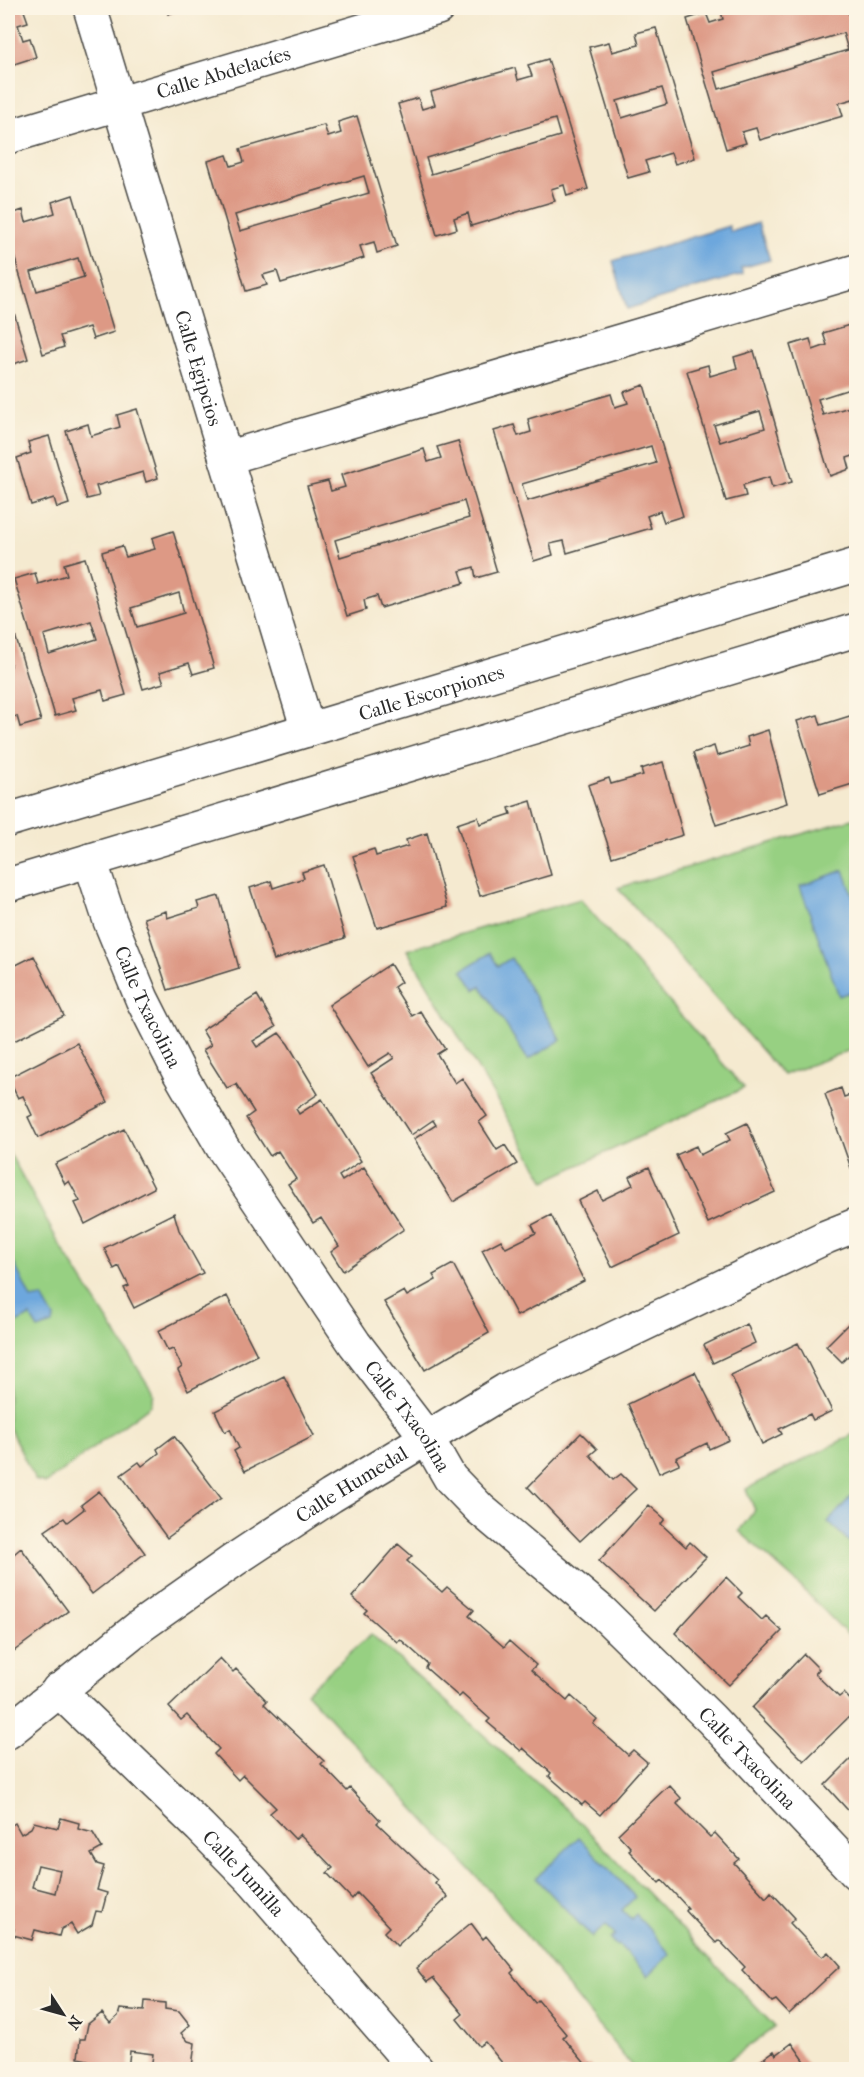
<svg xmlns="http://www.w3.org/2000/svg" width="864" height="2077" font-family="'IM FELL French Canon',serif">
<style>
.green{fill:#97d082;stroke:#617e56;stroke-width:1.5}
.water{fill:#6da7dd;stroke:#4c6984;stroke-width:1.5}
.building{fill:#dd9985;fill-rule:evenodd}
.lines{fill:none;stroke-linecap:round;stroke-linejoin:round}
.minor-casing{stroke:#494844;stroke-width:36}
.minor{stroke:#fff;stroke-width:33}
.labels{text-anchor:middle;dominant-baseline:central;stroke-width:4.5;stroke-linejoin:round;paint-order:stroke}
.street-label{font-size:20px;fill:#2b2b2b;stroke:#fcf5e5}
</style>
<rect width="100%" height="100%" fill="#fcf5e5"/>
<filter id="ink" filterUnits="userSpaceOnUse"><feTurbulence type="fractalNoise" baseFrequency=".0167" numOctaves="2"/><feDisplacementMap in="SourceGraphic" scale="12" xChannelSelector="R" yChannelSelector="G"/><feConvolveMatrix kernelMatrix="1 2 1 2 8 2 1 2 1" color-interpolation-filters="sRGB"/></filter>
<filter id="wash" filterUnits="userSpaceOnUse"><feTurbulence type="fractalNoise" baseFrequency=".008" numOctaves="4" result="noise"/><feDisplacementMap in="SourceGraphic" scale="24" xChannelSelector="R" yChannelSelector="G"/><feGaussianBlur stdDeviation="1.35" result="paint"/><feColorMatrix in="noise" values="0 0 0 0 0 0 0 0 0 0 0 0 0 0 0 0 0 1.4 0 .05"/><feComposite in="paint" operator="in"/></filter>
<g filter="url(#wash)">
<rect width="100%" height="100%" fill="#f5ead0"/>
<path class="green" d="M856,818V1048L783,1075L618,888Z
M580,899L744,1088L545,1181L407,950Z
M8,1150L60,1245L154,1394L151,1405L46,1483L35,1480L8,1425Z
M856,1433V1643L794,1580L739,1531L755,1510L746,1489Z
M371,1634L577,1819L775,2027L717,2069H634L492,1893L306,1692Z"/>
<path class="water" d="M758,223L770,260L741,268L743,274L627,309L613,261L729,226L731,232Z
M844,870L856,904V1000L853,991L839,996L800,886Z
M490,953L498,966L511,958L561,1040L528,1060L481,986L475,990L462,970Z
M8,1250L31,1299L42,1297L54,1318L53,1324L38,1329L30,1316L8,1327Z
M856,1491V1548L828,1522Z
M579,1837L635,1897L622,1910L631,1919L636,1914L670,1954L648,1976L619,1945L617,1946L610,1939L615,1935L606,1925L592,1937L536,1878Z"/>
<g id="blocks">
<path class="building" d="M8,8H23L28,22L18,25L23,40L30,38L36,57L8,66Z
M166,8H186L168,14Z
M720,8H847L856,40V110L853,99L839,103L843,116L760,140L756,128L742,132L746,143L726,149L687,19L706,13L710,23L723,19ZM843,33L848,50L719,89L714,72Z
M656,28L695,158L675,164L671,153L645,161L649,172L628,178L589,47L609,42L612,52L639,45L636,33ZM662,88L667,104L622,118L617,101Z
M548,59L588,189L567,196L564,185L551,189L555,201L471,226L468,213L454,218L457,229L437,235L398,104L418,98L422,109L435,105L431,92L515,68L518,80L532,76L528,65ZM555,119L560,136L431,174L426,158Z
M357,116L397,246L377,253L374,242L360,246L364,258L281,283L277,271L263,275L267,285L246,291L208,161L227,155L231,166L244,162L240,149L324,125L328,137L341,133L338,122ZM364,176L369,193L240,231L235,215Z
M73,195L114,332L93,339L89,327L60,336L64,347L43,354L8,235V215L23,210L26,222L55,213L52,202ZM78,258L84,277L37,291L31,272Z
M8,293L28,359L8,366Z
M856,323V387L818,399L823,415L856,405V455L847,458L850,469L830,476L790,345L810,339L813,350L827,345L823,333Z
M754,351L792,482L772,488L769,477L743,485L746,496L726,501L687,371L708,365L710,376L737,368L734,357ZM760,411L765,428L720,442L714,425Z
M644,385L683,516L664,522L660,511L647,516L651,528L567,553L564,541L550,544L553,555L534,561L494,431L514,425L518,436L531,432L528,419L611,394L615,407L628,403L624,392ZM651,446L656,463L527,501L522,484Z
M137,409L158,478L146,482L143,472L96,486L99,496L87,499L66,431L88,424L91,436L120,427L117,415Z
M49,436L69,504L57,508L54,498L31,505L17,458L31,453L28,442Z
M458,441L497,572L476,578L474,567L460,571L464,583L381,608L377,596L364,600L366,610L347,616L307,486L328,481L331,491L345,487L341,475L424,449L428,462L441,458L437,447ZM464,501L469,518L340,557L335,540Z
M173,531L214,668L193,674L189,663L160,672L164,683L143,689L102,552L122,546L126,557L155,549L152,538ZM179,593L184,613L137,627L131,608Z
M85,558L126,695L105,701L102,690L72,698L76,710L55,716L14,579L35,573L38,584L67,575L64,564ZM91,621L97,639L49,654L44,635Z
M8,612L41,721L20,727L17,716L8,719V667L11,666L8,653Z
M856,704V783L820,794L797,721L818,715L821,725L853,715L851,706Z
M768,730L787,803L716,825L693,753L714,746L717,756L749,746L747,737Z
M663,762L683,835L612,857L588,785L609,778L611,784L643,775L641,769Z
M531,801L551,875L480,896L457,824L478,817L480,824L511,814L509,808Z
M427,833L447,907L377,928L353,856L374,849L376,856L408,846L406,840Z
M324,865L345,938L274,960L250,888L271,881L273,888L304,878L302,872Z
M219,896L239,968L168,990L144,918L166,911L167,918L199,908L197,902Z
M34,956L64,1016L8,1044V969Z
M390,964L401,982L394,987L412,1016L420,1011L445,1049L437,1054L455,1083L462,1078L487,1116L479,1122L497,1150L505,1145L517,1164L453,1202L414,1139L436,1125L433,1120L411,1135L371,1073L394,1058L390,1053L368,1067L329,1005Z
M257,995L276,1027L253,1041L257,1047L279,1033L288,1044L318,1094L296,1109L299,1114L322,1099L361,1161L339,1176L342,1181L364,1167L404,1229L343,1271L331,1252L339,1246L321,1218L313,1223L288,1184L296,1179L278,1151L270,1156L246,1118L254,1112L236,1084L227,1088L203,1050L211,1045L202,1030Z
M77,1043L108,1102L38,1138L28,1117L32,1115L23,1096L18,1098L8,1078Z
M841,1088L844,1097L856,1093V1166L851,1168L825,1094Z
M747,1123L775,1192L708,1223L676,1155L696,1146L700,1155L730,1140L726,1133Z
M124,1129L154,1188L85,1224L75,1203L80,1201L69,1181L65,1184L55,1164Z
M649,1167L679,1235L612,1267L578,1201L598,1191L602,1200L633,1185L629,1177Z
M174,1213L179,1230L203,1273L134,1308L124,1288L129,1286L119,1266L114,1269L104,1248Z
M551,1215L584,1281L517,1316L482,1250L501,1240L506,1248L536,1233L532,1225Z
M453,1264L489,1333L425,1370L384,1302L404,1291L407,1296L436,1280L433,1275Z
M227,1296L257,1355L188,1391L178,1370L182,1367L173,1349L168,1351L158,1331Z
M854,1318H856V1363L849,1355L842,1362L826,1346Z
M747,1324L755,1343L713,1363L704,1345Z
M798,1343L832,1411L813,1420L810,1414L779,1429L782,1434L762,1444L731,1375Z
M695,1372L729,1440L709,1449L707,1443L676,1458L679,1464L659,1473L628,1404Z
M284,1376L314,1436L245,1471L234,1451L239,1448L230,1429L225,1432L215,1411Z
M581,1433L597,1449L590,1455L613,1480L621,1474L636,1489L580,1541L528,1487Z
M174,1436L221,1498L167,1538L121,1475L139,1462L142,1466L159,1453L157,1449Z
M99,1491L145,1553L92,1594L45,1531L64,1518L67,1522L84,1509L81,1505Z
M649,1505L665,1519L661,1524L686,1547L690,1542L706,1557L654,1611L599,1561Z
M398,1544L412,1556L407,1561L442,1592L447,1587L474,1610L469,1616L504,1647L509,1641L536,1665L531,1670L567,1701L571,1696L597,1719L593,1724L628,1755L633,1750L647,1762L600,1815L585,1802L582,1805L549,1776L551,1773L523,1748L521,1751L487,1722L490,1719L462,1694L459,1697L426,1668L428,1664L400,1639L397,1642L364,1613L367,1610L352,1597Z
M21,1548L68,1611L14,1651L8,1642V1559Z
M726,1577L742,1593L738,1597L762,1620L766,1616L782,1631L729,1685L675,1633Z
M804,1654L819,1669L815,1674L839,1697L844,1693L856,1706V1710L804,1761L752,1708Z
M220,1658L233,1672L236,1669L267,1701L264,1704L324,1761L321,1764L347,1791L350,1788L380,1820L377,1823L437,1880L435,1883L448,1897L397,1946L384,1932L389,1927L357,1893L352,1899L327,1873L333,1868L300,1834L295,1839L270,1813L276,1808L243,1775L238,1780L214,1754L219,1749L187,1715L181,1720L169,1707Z
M856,1754V1819L825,1785Z
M669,1785L681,1798L677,1804L710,1837L715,1833L739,1859L734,1863L766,1898L771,1892L795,1918L790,1923L822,1957L828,1952L840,1966L789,2014L776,2000L772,2002L742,1970L745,1967L719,1940L716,1943L686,1911L688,1908L662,1880L659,1883L629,1851L631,1848L618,1834Z
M61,1818L79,1823L78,1829L93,1833L102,1848L91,1854L97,1864L104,1866L97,1890L107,1893L102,1912L96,1911L92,1925L77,1934L71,1924L61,1929L59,1936L35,1930L32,1940L13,1935L14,1929L8,1927V1828L15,1823L21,1834L31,1828L34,1822L58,1828ZM38,1865L60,1870L55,1893L32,1887Z
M471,1923L483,1939L486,1936L514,1970L511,1973L535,2003L538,2000L566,2034L563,2037L587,2066L590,2064L595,2070H508L485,2042L479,2046L457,2019L463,2014L433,1978L427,1982L416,1968Z
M145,2001L165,2003V2009L179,2011L190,2025L181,2033L188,2041L195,2043L192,2067L197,2070H151L153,2054L130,2051L128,2070H87L88,2060L78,2058L80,2039H85L88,2024L102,2013L110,2023L118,2016L120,2009L144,2011Z
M792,2043L811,2070H748L774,2051L776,2055Z"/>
</g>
</g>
<g filter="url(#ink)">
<use href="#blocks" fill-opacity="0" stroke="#494844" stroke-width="1.5"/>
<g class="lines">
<defs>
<g id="minor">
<path id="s1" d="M90,8L308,730"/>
<path id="s2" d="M8,137L438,8"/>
<path d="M226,458L856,271"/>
<path id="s3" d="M8,820L856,565"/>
<path id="s4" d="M90,860L110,921L142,999L180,1074L223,1148L355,1344L427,1438L450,1478L480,1509L601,1611L711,1719L856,1873"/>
<path d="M8,885L856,630"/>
<path id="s5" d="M58,1690L200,1827L253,1881L417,2070"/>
<path id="s6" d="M8,1732L139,1627L234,1560L331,1496L506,1390L826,1237L856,1225"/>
</g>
</defs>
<use href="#minor" class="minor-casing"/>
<use href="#minor" class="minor"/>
</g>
</g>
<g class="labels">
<g class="street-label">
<text stroke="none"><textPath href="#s2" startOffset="225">Calle Abdelacíes</textPath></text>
<text stroke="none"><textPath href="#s1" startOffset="376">Calle Egipcios</textPath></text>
<text stroke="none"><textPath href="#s3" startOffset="442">Calle Escorpiones</textPath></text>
<text stroke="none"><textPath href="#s4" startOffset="158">Calle Txacolina</textPath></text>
<text stroke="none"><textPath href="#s4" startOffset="644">Calle Txacolina</textPath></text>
<text stroke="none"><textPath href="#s6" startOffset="424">Calle Humedal</textPath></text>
<text stroke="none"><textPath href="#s4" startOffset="1128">Calle Txacolina</textPath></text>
<text stroke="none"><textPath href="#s5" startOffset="261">Calle Jumilla</textPath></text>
</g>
</g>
<rect width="864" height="2077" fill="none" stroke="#fcf5e5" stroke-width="30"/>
<g transform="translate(63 2014) rotate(126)" stroke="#fcf5e5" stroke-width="4.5" paint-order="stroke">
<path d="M0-4.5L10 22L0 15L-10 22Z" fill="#2b2b2b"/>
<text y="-9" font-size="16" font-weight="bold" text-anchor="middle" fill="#2b2b2b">N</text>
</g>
</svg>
